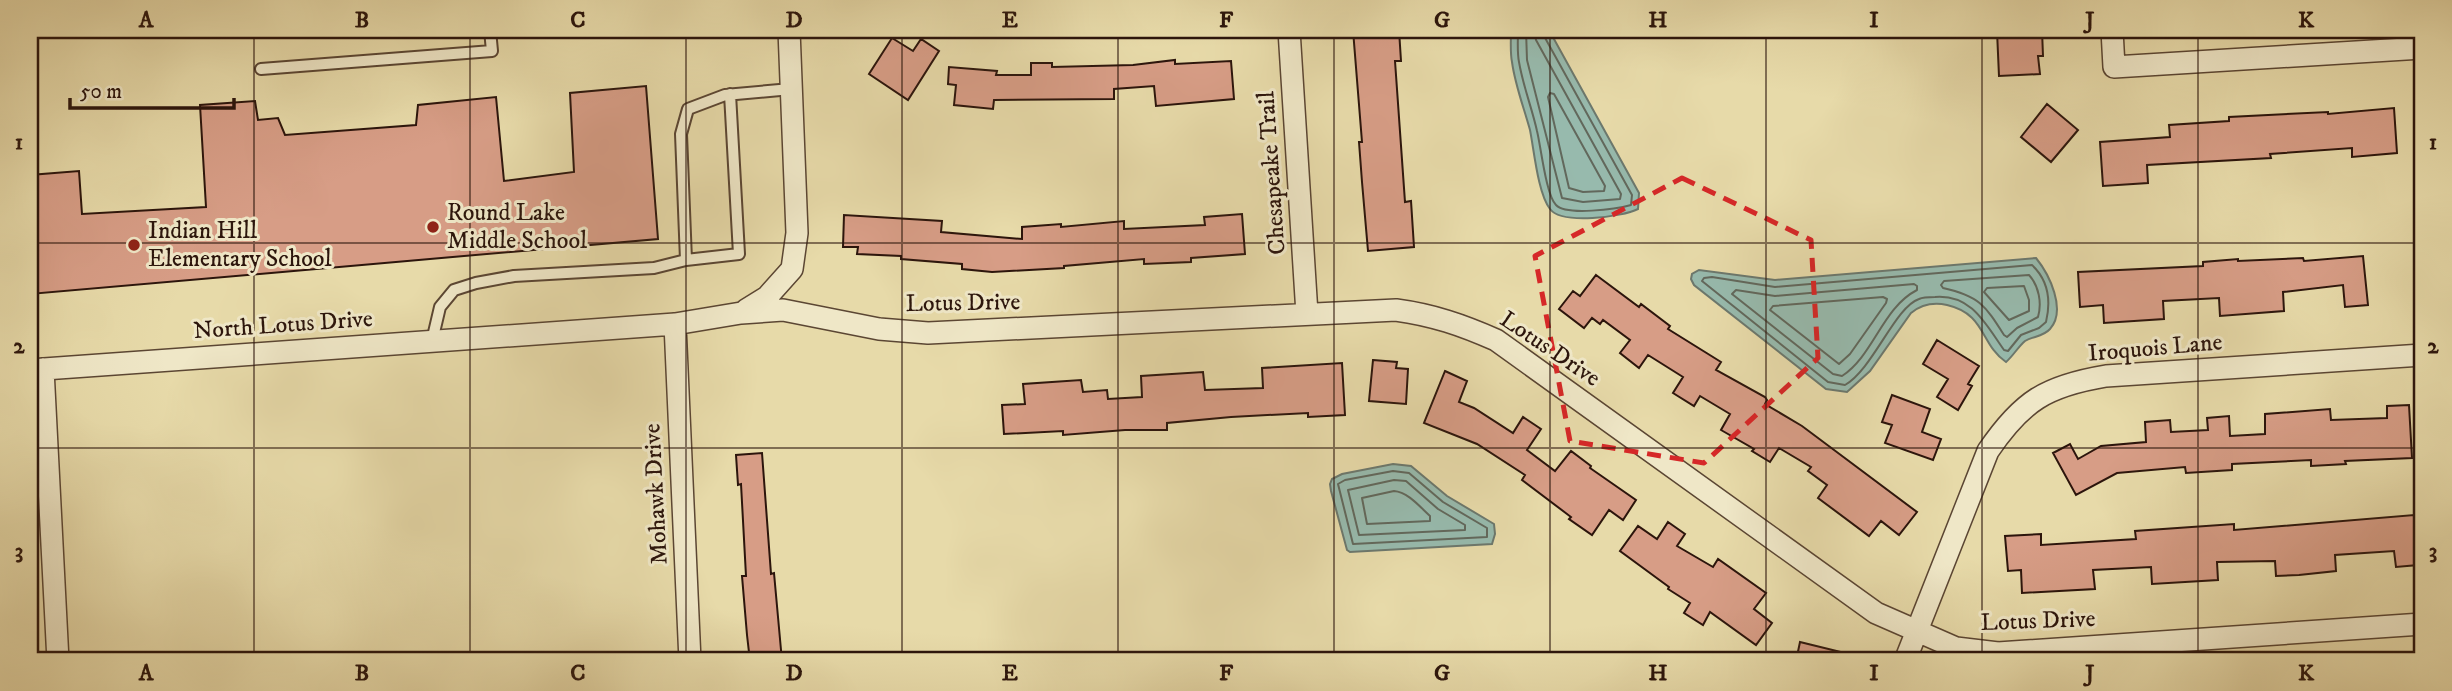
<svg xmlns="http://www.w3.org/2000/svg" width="2452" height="691" font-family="'IM FELL DW Pica',serif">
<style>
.water{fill:#97baad;stroke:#6c786d;stroke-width:2}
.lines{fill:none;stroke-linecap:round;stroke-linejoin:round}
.shore{stroke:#62685c;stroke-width:2}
.building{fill:#d79d86;stroke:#2c150c;stroke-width:2}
.lane-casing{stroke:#5b4633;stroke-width:14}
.street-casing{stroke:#5b4633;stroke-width:24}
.lane{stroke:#efe7c7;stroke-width:10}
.street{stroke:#efe7c7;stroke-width:21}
.marked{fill:none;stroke:#d62828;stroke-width:5;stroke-dasharray:14 9;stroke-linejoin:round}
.grid{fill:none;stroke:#2c150c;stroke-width:2;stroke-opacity:0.55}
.poi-dot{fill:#8f2418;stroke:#efe7c7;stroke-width:2.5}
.labels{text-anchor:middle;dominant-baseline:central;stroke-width:6;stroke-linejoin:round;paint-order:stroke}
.street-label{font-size:24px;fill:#2c150c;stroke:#efe7c7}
.poi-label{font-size:24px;fill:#2c150c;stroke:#efe7c7;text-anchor:start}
.neatline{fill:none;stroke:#2c150c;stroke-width:2.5}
.grid-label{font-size:23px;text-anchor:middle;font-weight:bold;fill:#2c150c}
</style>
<rect width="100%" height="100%" fill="#e7daa9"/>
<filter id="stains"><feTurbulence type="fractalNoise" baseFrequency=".00286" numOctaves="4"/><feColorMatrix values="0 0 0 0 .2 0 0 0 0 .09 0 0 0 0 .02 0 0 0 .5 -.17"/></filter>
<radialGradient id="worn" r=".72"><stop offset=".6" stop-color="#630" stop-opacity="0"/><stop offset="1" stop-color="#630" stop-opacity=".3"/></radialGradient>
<path class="water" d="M1511,30H1549L1639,193L1638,209C1622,217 1562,225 1550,209C1538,194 1534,150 1530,130C1524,108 1515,85 1512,62C1510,52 1511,40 1511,30Z
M2036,258C2049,274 2067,310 2050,329C2043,337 2033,336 2025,341C2018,347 2013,356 2006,362C1980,344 1986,314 1947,305C1933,302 1922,304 1911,313L1870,371L1847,392L1826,389L1694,285L1691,279L1692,274L1699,270L1775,280Z
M1393,464L1411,466L1447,496L1494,524L1495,534L1492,544L1350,552L1347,550L1331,491L1330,484L1332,479L1342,474Z"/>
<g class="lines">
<path class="shore" d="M1518,30C1518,40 1517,52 1519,62C1523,86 1532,108 1537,131C1541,147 1546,195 1556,205C1566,216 1617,209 1631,205L1632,195L1544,36L1543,30
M1526,30L1527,60L1562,198L1583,202L1620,199L1621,194L1536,40L1534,30
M1550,93L1554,94L1605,186L1604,191L1583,192L1569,188L1548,97Z
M2032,265C2048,280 2051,301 2046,322L2039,328L2021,335L2008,351L2004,350C1986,325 1972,294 1935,297C1930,297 1923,297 1919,299C1895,307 1873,369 1845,385L1828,382L1702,281L1704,278L1712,277L1775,287Z
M2029,275C2039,286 2042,303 2038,317L2017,328L2007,337L2004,335C1985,305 1979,296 1943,288L1941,285L1944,281Z
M1914,284L1917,286V290C1882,308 1874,355 1842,376L1833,374L1732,294L1736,290L1775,296Z
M2024,286L2029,300V311L2009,320L1984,292L1987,288Z
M1883,297L1887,299L1886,303L1850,354L1839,364L1770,310L1773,306Z
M1393,471L1409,473L1443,502L1487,528V537L1353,544L1338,484L1345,480Z
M1394,480L1406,481L1438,509L1465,525V530L1359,535L1348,490Z
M1394,491C1408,492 1420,507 1430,516V521L1367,524L1362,498Z"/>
</g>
<path class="building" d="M1353,30H1399L1401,61H1395L1405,202L1411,201L1414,247L1368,251L1362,182L1359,142H1362Z
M2042,30L2043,56H2038L2040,74L1999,76L1997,31Z
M892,38L913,51L921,39L939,51L908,100L869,74Z
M1175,60V64L1231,61L1234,99L1156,106L1154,86L1114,89V99L994,100L993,109L954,105L956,85L948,84L949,67L997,71L996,75H1031V63H1052V67L1133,65Z
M646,86L658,239L30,294V175L79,171L82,214L206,207L200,105L255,101L258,120L278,118L285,135L416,125L418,105L496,97L504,181L574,172L570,93Z
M2047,104L2078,130L2051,162L2021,137Z
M2394,108L2397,153L2352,157V148L2270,154L2271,158L2147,165L2148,183L2103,186L2100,142L2170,137L2169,125L2229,121V117L2328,112V114Z
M1242,214L1245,254L1191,258V262L1144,264V259L1064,266V268L992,272L962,269V264L901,259V256L857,254L858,247H843L844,215L942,221L941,232L1022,239V227L1061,224V227L1124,221V229L1205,225L1204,217Z
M2363,256L2368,305L2345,307L2343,285L2283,292L2284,311L2220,316L2219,298L2163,301L2164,319L2104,323L2103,305L2080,307L2078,272L2203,266V262L2238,259V261L2303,258L2304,261Z
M1596,275L1639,307L1641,304L1670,326L1668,329L1721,362L1716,370L1765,397L1767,400L1765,404L1802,426L1917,512L1899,535L1881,521L1869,536L1818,498L1827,485L1808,471L1811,467L1779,448L1770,462L1752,451L1754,449L1721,430L1730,414L1700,396L1694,406L1673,393L1683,377L1648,355L1639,368L1620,353L1630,340L1603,320L1600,324L1592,318L1584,328L1559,309L1573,291L1580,296Z
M1937,340L1979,366L1968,384L1972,386L1958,410L1937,397L1948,379L1923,364Z
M1373,360L1397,362L1396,368L1408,369L1406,404L1369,401Z
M1342,363L1345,415L1308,417V413L1231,417L1167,423V430H1125L1063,435V431L1004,434L1002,405L1025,404L1023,384L1081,380L1083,392L1107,390L1108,399L1142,397L1141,376L1203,372L1205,390L1263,388L1262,368Z
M1445,371L1467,381L1459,402L1474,408L1513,433L1523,417L1541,429L1527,450L1555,471L1571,451L1591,466L1590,468L1636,500L1623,520L1609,510L1592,535L1569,519L1571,517L1522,480L1525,475L1477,444L1424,423Z
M1892,395L1930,409L1922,432L1941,439L1933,460L1885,443L1892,425L1882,422Z
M2409,405L2412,458L2345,461L2346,464L2311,466V460L2232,464V470L2186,473L2185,467L2117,473L2076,495L2053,453L2070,444L2078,459L2101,446L2146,442L2145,422L2170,420L2171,432L2208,430L2207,418L2229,416L2230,436L2265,434V414L2330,409L2331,420L2387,418V406Z
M762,453L771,574L774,573L782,661H750L747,635L742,576H746L741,484L738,485L736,455Z
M2414,515L2418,565L2396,567L2394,551L2335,555L2336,571L2299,575L2276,576L2275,561L2217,562L2218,580L2152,584L2151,567L2093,570L2095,589L2022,593L2021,570L2008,571L2005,536L2041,534V545L2136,539L2135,531L2234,524V530Z
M1668,522L1685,534L1677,546L1713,567L1718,559L1766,593L1754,609L1772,623L1756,645L1710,612L1703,625L1684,613L1690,603L1668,589L1669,587L1620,551L1638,526L1657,539Z
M1800,642L1853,655L1852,661H1796Z"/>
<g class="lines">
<defs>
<path id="lane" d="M261,69L492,51L490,30
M686,260L681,134L688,109L725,95L791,89
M432,341L440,307L454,290L476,283L514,276L654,268L686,260L739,254L730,94"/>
<path id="street" d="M1289,30L1307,314
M2112,30L2114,67L2422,48
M746,310L767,297L792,269L797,233L789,30
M675,324L690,661
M43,369L58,661
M30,370L675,324L741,313L783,310L879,329L928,333L1396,310C1433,315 1462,325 1496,340L1876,613L1956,648L1998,653L2422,624
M1905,661L1988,451C2022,401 2046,386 2106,376L2422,355"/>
</defs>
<use href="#lane" class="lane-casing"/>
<use href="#street" class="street-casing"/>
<use href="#lane" class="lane"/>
<use href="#street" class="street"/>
</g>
<path class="marked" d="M1682,178L1811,240L1818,358L1704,463L1570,441L1535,256Z"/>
<path class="grid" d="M254,30V661M470,30V661M686,30V661M902,30V661M1118,30V661M1334,30V661M1550,30V661M1766,30V661M1982,30V661M2198,30V661M30,243H2422M30,448H2422"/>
<g class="poi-dot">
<circle cx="433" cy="227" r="7"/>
<circle cx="134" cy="245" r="7"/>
</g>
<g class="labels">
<g class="street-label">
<text transform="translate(1272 173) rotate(-94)">Chesapeake Trail</text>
<text transform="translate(963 303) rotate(-1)">Lotus Drive</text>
<text transform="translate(283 325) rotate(-4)">North Lotus Drive</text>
<text transform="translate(2155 348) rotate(-5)">Iroquois Lane</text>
<text transform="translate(1550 349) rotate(34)">Lotus Drive</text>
<text transform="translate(656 494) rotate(-93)">Mohawk Drive</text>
<text transform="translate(2038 621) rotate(-2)">Lotus Drive</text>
</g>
<g class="poi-label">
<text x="447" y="213">Round Lake<tspan x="447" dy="28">Middle School</tspan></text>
<text x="148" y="231">Indian Hill<tspan x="148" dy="28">Elementary School</tspan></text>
</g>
</g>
<rect width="2452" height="691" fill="none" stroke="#e7daa9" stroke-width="77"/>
<path d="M70 98v10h164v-10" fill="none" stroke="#2c150c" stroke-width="3.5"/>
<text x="80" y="98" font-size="21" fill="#2c150c" stroke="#efe7c7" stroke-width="5" paint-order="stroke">50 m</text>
<rect x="38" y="38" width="2376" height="614" class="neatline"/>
<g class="grid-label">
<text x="146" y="27">A</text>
<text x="362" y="27">B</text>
<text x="578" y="27">C</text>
<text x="794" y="27">D</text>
<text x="1010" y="27">E</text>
<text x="1226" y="27">F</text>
<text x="1442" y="27">G</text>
<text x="1658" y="27">H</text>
<text x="1874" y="27">I</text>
<text x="2090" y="27">J</text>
<text x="2306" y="27">K</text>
<text x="19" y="149">1</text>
<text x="2433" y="149">1</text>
<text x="19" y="353">2</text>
<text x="2433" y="353">2</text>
<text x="19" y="558">3</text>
<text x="2433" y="558">3</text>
<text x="146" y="680">A</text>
<text x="362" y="680">B</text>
<text x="578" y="680">C</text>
<text x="794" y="680">D</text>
<text x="1010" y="680">E</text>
<text x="1226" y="680">F</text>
<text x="1442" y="680">G</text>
<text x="1658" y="680">H</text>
<text x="1874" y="680">I</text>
<text x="2090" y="680">J</text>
<text x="2306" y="680">K</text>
</g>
<rect width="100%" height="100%" filter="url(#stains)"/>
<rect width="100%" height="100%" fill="url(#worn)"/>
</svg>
